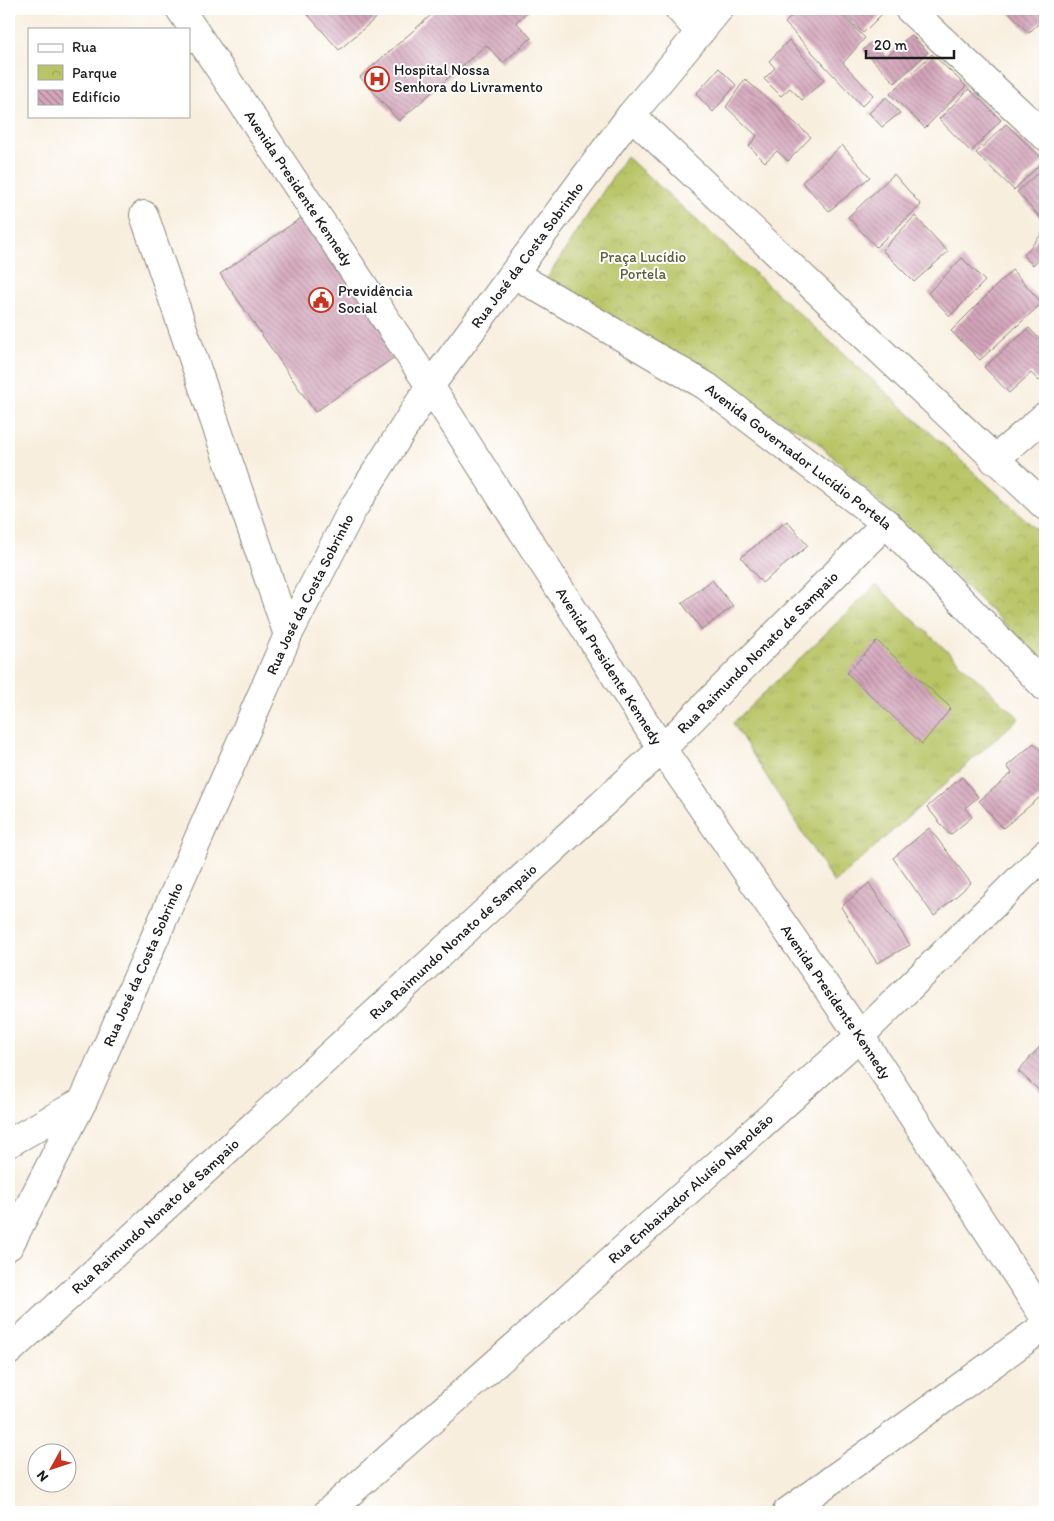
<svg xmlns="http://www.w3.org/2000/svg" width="1054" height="1521" font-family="Itim,sans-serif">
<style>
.grass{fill:url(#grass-tufts);stroke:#6a7040}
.park{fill:url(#park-crowns);stroke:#6a7040}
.building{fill:url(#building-back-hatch)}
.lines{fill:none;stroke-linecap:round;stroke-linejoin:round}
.minor-casing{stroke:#8a857d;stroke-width:30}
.minor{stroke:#fff;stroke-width:28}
.labels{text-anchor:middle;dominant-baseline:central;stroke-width:4;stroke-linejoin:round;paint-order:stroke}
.poi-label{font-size:15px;fill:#1c1c1c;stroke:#fff;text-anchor:start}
.street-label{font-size:15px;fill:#1c1c1c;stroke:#fff}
.park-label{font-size:15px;fill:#5a5f39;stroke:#fff}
</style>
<defs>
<pattern id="grass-tufts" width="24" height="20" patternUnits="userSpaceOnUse" patternTransform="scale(1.25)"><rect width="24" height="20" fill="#b8c465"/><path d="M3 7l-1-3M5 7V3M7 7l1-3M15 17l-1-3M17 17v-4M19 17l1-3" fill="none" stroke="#9ea857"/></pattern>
<pattern id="park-crowns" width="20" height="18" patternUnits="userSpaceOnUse" patternTransform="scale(1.25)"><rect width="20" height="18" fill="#b8c465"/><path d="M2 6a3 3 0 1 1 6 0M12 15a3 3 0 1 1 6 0" fill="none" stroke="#9ea857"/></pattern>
<pattern id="building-back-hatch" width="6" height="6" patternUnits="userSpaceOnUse" patternTransform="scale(1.25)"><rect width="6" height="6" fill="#d3a4b9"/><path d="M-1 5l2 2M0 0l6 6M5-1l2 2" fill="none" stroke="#aa8596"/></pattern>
</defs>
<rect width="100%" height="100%" fill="#fff"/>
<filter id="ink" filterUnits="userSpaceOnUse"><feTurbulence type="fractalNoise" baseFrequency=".02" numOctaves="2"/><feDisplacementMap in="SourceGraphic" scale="10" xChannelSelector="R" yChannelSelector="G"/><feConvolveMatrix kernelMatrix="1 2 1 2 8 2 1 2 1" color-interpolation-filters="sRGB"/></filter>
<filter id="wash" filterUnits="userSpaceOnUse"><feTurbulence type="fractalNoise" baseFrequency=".0096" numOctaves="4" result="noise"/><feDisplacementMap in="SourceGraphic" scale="20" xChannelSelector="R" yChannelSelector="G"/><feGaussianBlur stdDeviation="1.12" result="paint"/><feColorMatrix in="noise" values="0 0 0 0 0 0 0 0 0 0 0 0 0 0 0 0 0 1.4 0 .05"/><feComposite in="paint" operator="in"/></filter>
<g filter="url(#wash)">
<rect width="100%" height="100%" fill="#f8eede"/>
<path class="grass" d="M876,585L1019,718L834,883L733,723Z"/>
<path class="park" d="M626,156L1045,537V663L813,438L540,289Z"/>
<g id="blocks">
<path class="building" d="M303,9H386L339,50Z
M438,9H530L516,22L531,38L503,63L486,45L399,121L360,77Z
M799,9H836L865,38L843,63L873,95L862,106L785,23Z
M847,9H883L885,11L863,33L842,13Z
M1006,9H1045V17L1029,33Z
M911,35L928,52L895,83L863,50L872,42L886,57Z
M789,40L824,80L802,100L790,88L781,96L764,79L775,68L769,61Z
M932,54L966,86L925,128L890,94Z
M719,68L736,85L713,112L696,94Z
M745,79L811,137L788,161L777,151L765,162L749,146L757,136L726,107Z
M969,89L1001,120L971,152L939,119Z
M886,97L900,113L882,127L869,113Z
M1006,124L1044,160L1014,190L976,153Z
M842,145L870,177L829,211L802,182Z
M1045,166V223L1017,192Z
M894,174L921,205L876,247L848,217Z
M311,211L402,352L315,412L220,274Z
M915,216L948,252L914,282L882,250Z
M1045,230V253L1033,265L1023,256Z
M962,258L985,281L950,316L928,293Z
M1012,270L1042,303L980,360L951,331Z
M1029,328L1045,345V376L1039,381L1031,373L1009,393L984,367Z
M787,521L808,546L762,583L741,557Z
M712,580L733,606L702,630L682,603Z
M877,641L951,708L922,744L847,673Z
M1034,743L1045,756V793L1003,828L979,801L1012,773L1007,766Z
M962,777L978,797L965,808L972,817L950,835L927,807Z
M929,828L971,883L934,916L893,858Z
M869,883L910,945L877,963L841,907Z
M1045,1041V1096L1018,1071Z"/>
</g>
</g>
<g filter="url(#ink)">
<use href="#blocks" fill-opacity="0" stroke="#8a857d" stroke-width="1"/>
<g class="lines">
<defs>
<g id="minor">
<path id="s1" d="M180,9L430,386L662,749L860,1036L1045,1318"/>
<path d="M679,9L700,32"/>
<path d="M909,9L1045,136"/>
<path d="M631,115L1045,506"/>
<path d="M144,215L288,635"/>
<path id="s2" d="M514,274L706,386L886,523L1045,687"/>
<path d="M994,460L1045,416"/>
<path d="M9,1143L83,1101"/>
<path id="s3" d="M9,1246L83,1101L288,635L351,512L430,386L631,115L719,9"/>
<path id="s4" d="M9,1351L662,749L886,523"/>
<path id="s5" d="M328,1512L537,1327L860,1036L1045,854"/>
<path d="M787,1512L1045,1326"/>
</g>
</defs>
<use href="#minor" class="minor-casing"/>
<use href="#minor" class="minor"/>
</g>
</g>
<defs>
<symbol id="hospital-ring" viewBox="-11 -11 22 22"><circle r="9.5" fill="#fff" stroke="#c8321e" stroke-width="1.5"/><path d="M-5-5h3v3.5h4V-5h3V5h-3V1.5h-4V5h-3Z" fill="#c8321e"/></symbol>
<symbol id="civic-ring" viewBox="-11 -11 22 22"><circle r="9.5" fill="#fff" stroke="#c8321e" stroke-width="1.5"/><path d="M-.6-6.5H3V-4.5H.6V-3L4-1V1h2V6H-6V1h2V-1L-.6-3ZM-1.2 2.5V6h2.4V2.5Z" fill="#c8321e"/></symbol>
</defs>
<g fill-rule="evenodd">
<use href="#hospital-ring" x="363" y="65" width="28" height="28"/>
<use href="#civic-ring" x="307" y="286" width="28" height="28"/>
</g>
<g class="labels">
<g class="poi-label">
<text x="394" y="70">Hospital Nossa<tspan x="394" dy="17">Senhora do Livramento</tspan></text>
<text x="338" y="291">Previdência<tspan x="338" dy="17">Social</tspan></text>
</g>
<g class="street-label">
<text stroke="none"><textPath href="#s1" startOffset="215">Avenida Presidente Kennedy</textPath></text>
<text stroke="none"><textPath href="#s3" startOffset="1122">Rua José da Costa Sobrinho</textPath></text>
<text stroke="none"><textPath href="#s2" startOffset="339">Avenida Governador Lucídio Portela</textPath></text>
<text stroke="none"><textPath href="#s3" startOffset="718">Rua José da Costa Sobrinho</textPath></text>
<text stroke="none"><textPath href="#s4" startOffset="1024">Rua Raimundo Nonato de Sampaio</textPath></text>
<text stroke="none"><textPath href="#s1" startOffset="785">Avenida Presidente Kennedy</textPath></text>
<text stroke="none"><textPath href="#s4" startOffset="604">Rua Raimundo Nonato de Sampaio</textPath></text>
<text stroke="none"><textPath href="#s3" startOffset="312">Rua José da Costa Sobrinho</textPath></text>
<text stroke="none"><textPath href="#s1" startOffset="1190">Avenida Presidente Kennedy</textPath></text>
<text stroke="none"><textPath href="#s5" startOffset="486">Rua Embaixador Aluísio Napoleão</textPath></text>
<text stroke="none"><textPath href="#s4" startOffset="199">Rua Raimundo Nonato de Sampaio</textPath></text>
</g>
<g class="park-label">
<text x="643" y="257">Praça Lucídio<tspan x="643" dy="17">Portela</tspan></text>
</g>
</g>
<rect width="1054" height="1521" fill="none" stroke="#fff" stroke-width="30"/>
<rect x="28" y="28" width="162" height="90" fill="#ffffff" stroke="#a4a4a4"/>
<rect x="38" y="44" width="25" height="8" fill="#ffffff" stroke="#a4a4a4"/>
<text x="72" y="52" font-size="15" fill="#1c1c1c">Rua</text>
<rect x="38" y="65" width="25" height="15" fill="url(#park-crowns)" stroke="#a4a4a4"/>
<text x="72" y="78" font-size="15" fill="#1c1c1c">Parque</text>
<rect x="38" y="90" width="25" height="15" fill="url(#building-back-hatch)" stroke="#a4a4a4"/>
<text x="72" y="102" font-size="15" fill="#1c1c1c">Edifício</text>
<g transform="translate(52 1468) rotate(230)"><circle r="24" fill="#ffffff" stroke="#a4a4a4"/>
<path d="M0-4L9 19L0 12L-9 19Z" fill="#c8321e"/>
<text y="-8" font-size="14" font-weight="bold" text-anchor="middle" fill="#1c1c1c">N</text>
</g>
<path d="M866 50v8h88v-8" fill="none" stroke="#1c1c1c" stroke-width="2.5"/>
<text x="874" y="50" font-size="15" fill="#1c1c1c" stroke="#ffffff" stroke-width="4" paint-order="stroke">20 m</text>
</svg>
